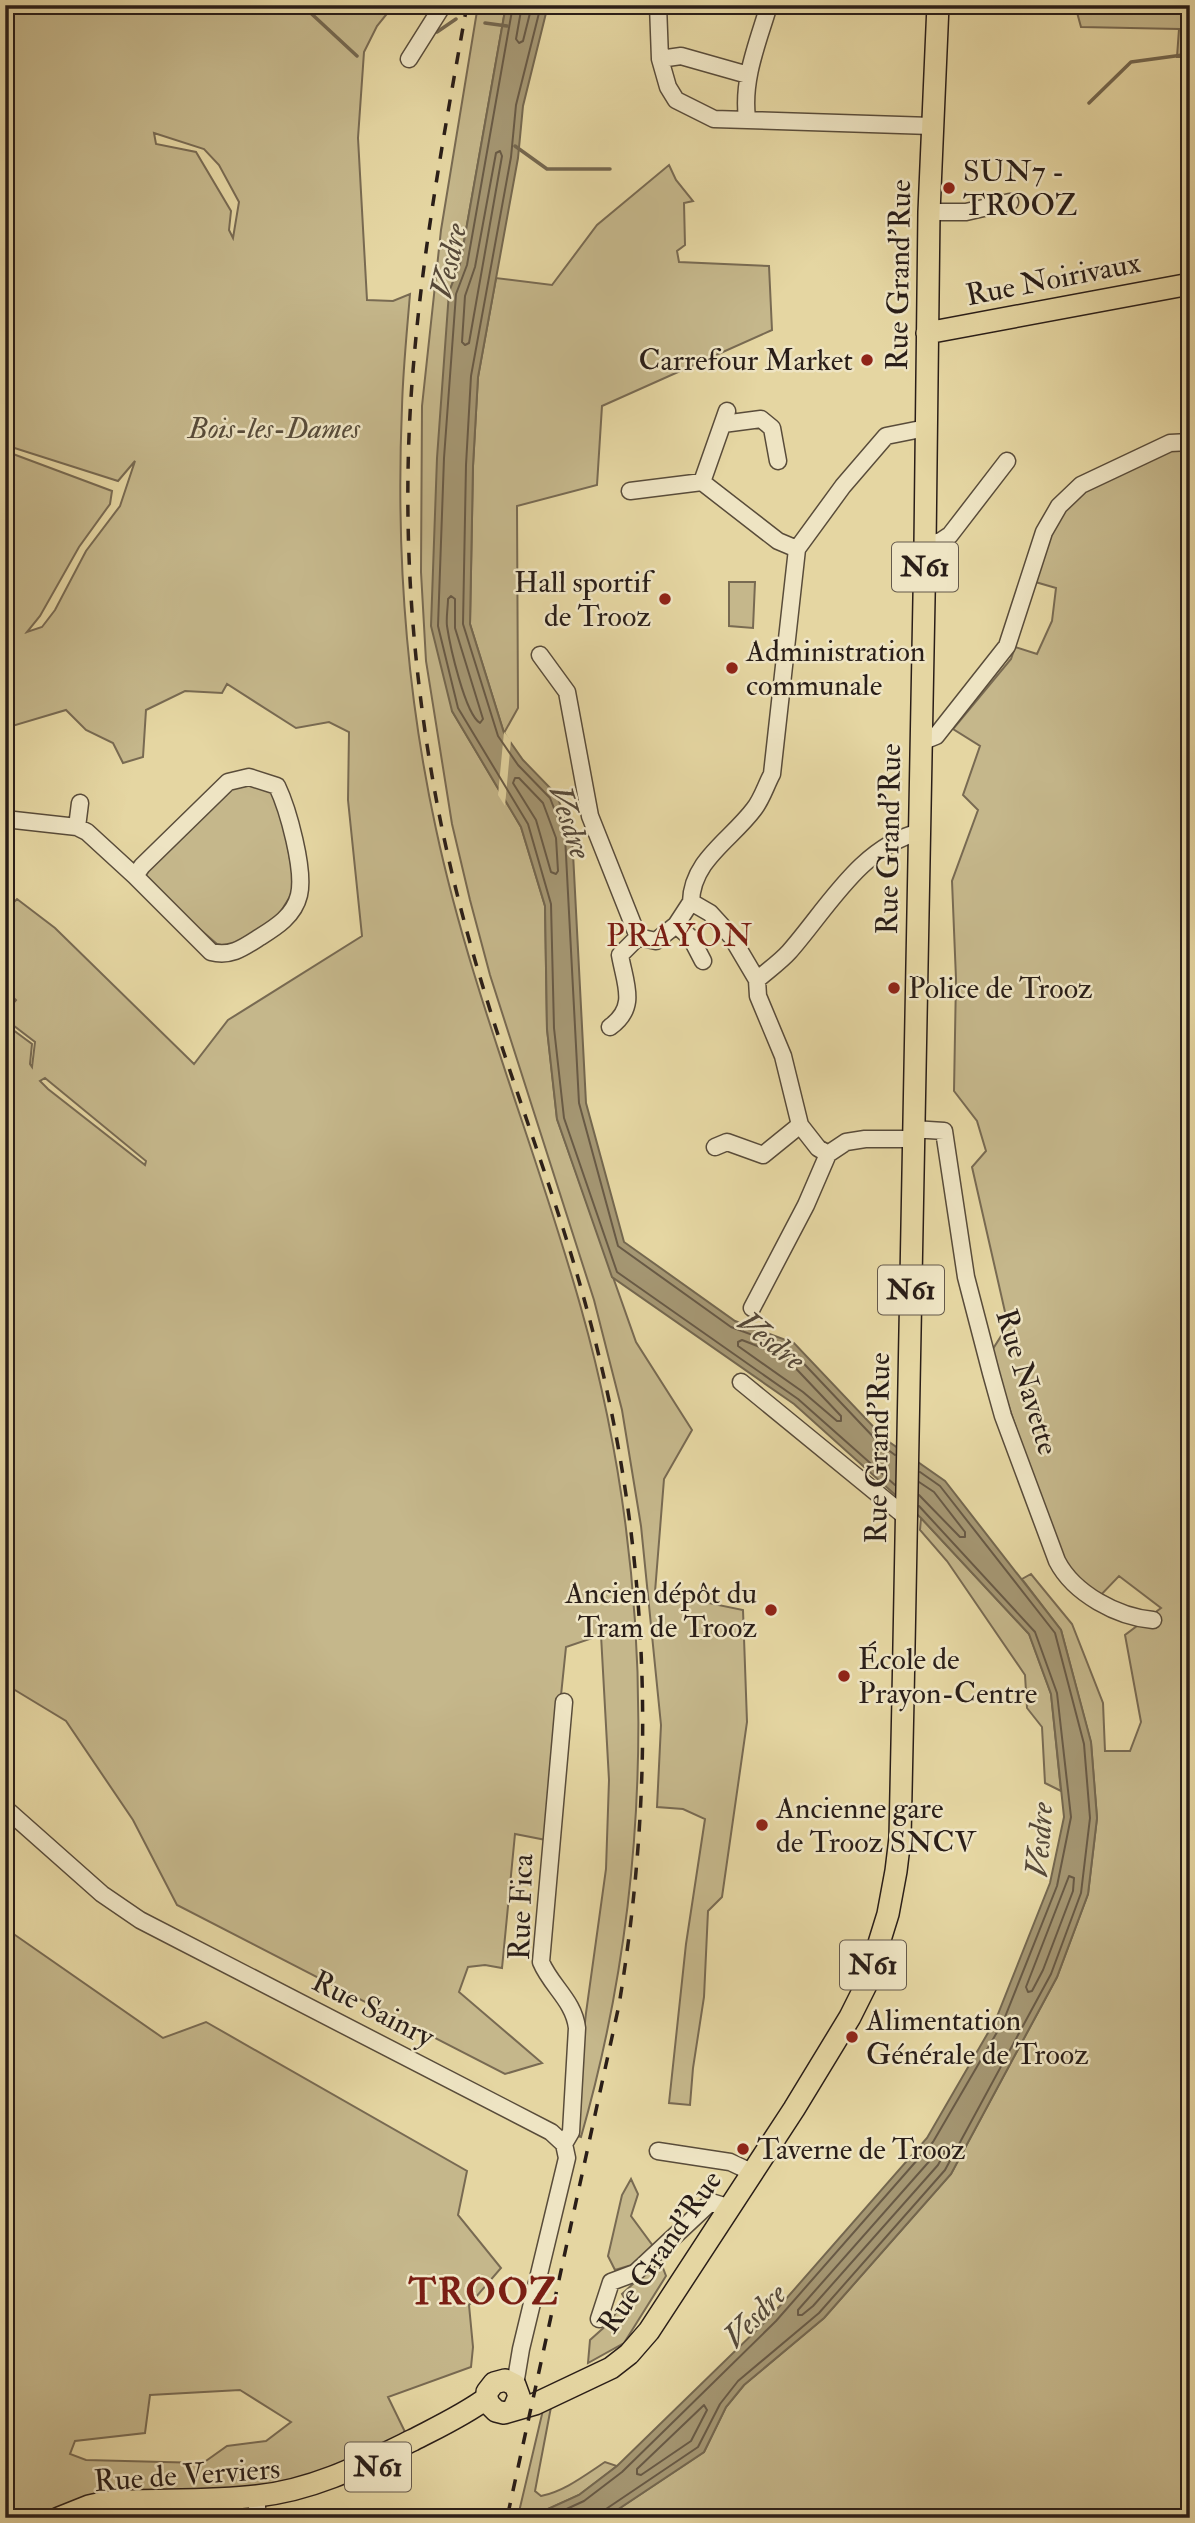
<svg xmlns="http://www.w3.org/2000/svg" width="1195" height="2523" font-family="'IM FELL Double Pica',serif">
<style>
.green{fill:#c5b78b;stroke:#786a52;stroke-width:2;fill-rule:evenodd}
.water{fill:#a59773;stroke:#74674f;stroke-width:2}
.pier{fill:#e5d6a2}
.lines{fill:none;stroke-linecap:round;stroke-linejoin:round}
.shore{stroke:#685a46;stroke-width:2}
.stream{stroke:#74674f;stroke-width:3.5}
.minor-casing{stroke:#594c3a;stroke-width:19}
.major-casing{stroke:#2a1e18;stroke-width:24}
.minor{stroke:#eee4c3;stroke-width:16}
.major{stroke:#e5d6a2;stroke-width:21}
.rail{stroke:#2a1e18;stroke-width:3.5;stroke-dasharray:12 12;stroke-linecap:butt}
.poi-dot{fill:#8f2418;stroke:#eee4c3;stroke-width:2.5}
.labels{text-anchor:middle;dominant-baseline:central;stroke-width:5;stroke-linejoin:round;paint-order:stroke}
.shield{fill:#eee4c3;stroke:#65594b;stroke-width:2}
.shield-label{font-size:28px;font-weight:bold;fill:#2a1e18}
.poi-label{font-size:30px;fill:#2a1e18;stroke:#eee4c3;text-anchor:start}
.street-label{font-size:30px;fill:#2a1e18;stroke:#eee4c3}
.park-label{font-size:30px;font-style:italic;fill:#584c3a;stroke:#eee4c3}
.water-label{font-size:32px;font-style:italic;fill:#554838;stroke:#eee4c3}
.neighbourhood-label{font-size:32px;letter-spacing:2px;fill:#7a1f14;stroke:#eee4c3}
.district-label{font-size:37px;font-weight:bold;letter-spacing:2px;fill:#7a1f14;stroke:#eee4c3}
</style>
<rect width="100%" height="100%" fill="#e5d6a2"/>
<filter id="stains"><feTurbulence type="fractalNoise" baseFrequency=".00286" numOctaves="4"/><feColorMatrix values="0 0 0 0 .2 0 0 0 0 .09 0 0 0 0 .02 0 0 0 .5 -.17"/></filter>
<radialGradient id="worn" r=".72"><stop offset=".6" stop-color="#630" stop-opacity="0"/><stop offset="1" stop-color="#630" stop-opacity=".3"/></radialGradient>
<path class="green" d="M5,5H394L377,26L364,52L358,138L367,300L393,301L410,294C407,331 403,369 402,407C396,547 406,691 436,829C471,993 536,1147 581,1308C657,1577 658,1868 581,2137L578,2136L580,2068L586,2013L606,1869L609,1780L601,1635L566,1647L546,1840L515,1834L502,1968L485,1965L468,1967L459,1992L542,2063L505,2074L177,1905L133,1820L66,1721L5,1684V1024L32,1044L30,1064L32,1067L35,1042L5,1019V1013L16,1000L5,990V911L17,899L55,928L194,1064L228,1020L362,936L348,800L349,732L329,722L296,728L227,684L222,693L185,691L146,710L143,757L123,763L113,743L86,730L66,710L9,727L11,690L5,689V451L112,491L110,504L79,547L40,616L27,632L42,627L55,610L86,551L120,506L135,461L118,481L5,445ZM154,133L204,149L219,165L239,202L233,238L229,230L231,211L196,152L156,144ZM45,1078L146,1161L145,1165L48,1089L40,1081Z
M478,5H506L460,264L449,292L452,711L521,827L545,906L547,1029L557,1119L636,1342L692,1430L664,1479L655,1592L743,1610L747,1722L722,1897L708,1911L704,1997L693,2068L690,2105L669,2103L686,1944L705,1819L683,1809L657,1807L661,1725L641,1526L622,1410L594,1300L490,975L470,900L452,824L426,661L421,572L422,406L441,230Z
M1075,5H1190V57H1177L1179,29L1081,27Z
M669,165L676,180L693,201L684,203L685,245L677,251L679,262L769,266L772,330L602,406L597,485L517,506L518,708L504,733L470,624L473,466L478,377L496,278L552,285L597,225Z
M1190,448V2518H605L704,2452L726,2407L744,2385L824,2318L951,2174L1057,1977L1088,1894L1097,1818L1091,1743L1061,1630L1022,1579L1031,1574L1072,1624L1103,1703L1105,1751H1130L1141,1722L1125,1635L1161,1608L1119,1576L1099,1597L1061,1565L991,1352L1008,1325L972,1167L986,1151L977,1121L954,1091L956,979L952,881L978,810L963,795L980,746L953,729L1011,659L1015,647L1037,654L1052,621L1056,588L1032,581L1049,537L1064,510L1087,489L1169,450Z
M729,582H755L753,628L729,626Z
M247,783L274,792L280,802L294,882L291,895L278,916L241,942L226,946L217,944L153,889L146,879V872L223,791Z
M921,1518L1029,1634L1051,1694L1061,1791L1045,1783L1042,1727L1027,1708L1025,1675L947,1561L920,1530Z
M5,1928L163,2038L206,2022L467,2171L458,2215L501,2268L469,2305L473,2347L471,2367L388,2397L408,2438L327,2474L261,2492L98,2497L50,2512L44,2518H5ZM240,2390L291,2422L266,2441L227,2446L203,2463L86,2460L70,2454L75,2441L145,2433L150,2395Z
M631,2179L638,2194L631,2216L656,2250L666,2276L624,2343L588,2363L590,2340L610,2322L625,2299L622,2294L635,2282L640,2273L635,2264L615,2270L608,2256L622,2195Z
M551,2407L535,2491L541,2496C565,2491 585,2475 605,2462L617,2466L579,2495L537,2514L518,2516L543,2410Z"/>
<path class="water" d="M506,5H548L523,106L518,158L478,377L473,466L470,624L504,733L523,760L556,794L572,834L586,1103L624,1242L735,1321L794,1343L885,1439L945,1481L1061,1630L1091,1742L1097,1818L1088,1894L1057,1977L951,2174L824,2318L744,2385L726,2407L704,2452L605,2518H511L537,2514L579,2495L617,2466L771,2316L927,2138L996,2019L1050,1883L1064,1817L1051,1694L1029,1634L921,1518L794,1404L612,1277L557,1119L547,1029L545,906L521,827L452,711L431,626L437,458L449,292L460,264Z"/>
<path class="pier" d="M504,732L511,740L505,806L498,795Z"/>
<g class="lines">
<path class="shore" d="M513,5L467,265L456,294L444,458L438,626L458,708L528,824L551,904L554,1028L564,1118L617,1272L798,1399L895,1485
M522,5L516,39L519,43L523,41L532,5
M541,5L516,105L511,157L471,376L466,465L463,624L498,736L518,765L550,798L565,836L579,1103L618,1246L731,1327L790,1349L880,1444L895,1455
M500,151L502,156L469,343L465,345L462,342L465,296L475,267L496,153Z
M451,596L455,599V628L483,719L480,723C465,714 450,646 447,626C446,617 448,607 448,599Z
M515,778H519L543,803L556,838L558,871L556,874L551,872L536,820L513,783Z
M742,1340L785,1357L841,1416V1421H837L803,1392L738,1346V1342Z
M919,1495L960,1537H965V1532L934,1492L919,1482
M1069,1876L1074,1878L1073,1891L1043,1970L1032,1991L1028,1992L1026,1987Z
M941,2148L945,2152L938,2165L813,2306L802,2315H798V2310Z
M704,2405L707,2410L691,2441L641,2475L637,2474V2469Z
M547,2518L584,2501L622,2472L667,2428L776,2321L933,2142L1003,2022L1057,1886L1071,1817L1057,1693L1035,1632L919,1506
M602,2518L606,2509L698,2447L720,2404L738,2381L819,2313L945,2170L1051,1974L1081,1893L1090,1818L1084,1744L1055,1633L940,1486L920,1472"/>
<path class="stream" d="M302,5L357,56
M485,23L507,26
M437,32L456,19
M1089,103L1131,62L1190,54
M515,146L547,169H610"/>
<defs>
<path id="minor" d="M658,5L660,59L668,87L676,100L714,119L931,126
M409,59L443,5
M660,59L681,56L748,75
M747,118C742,79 758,42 769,5
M929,212H966L1010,202
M723,424L761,419L772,428L778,461
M702,482L727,411
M630,491L702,482L778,541L797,549
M925,546L941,541L950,535L1007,461
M540,655L567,692L590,816L638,937
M921,742L936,736L1007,646L1044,532L1059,506L1081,485L1170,443L1190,442
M5,819L77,827L87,832L135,876L211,952C231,957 243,948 260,937C276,927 294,916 299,895C305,870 288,809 277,786L249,777L228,782L142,866L135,876
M77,827L80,803
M691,902C692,860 731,840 754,809C762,799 766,785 772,774L797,549L843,486L886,436L926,428
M691,902L710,913L731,936L757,980L758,996L783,1056L800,1125L818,1148L828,1154
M676,925L691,938L703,961
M638,937L656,941L676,925L691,902
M757,980C767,971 780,962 789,952C827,909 861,846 920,832
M610,1027C638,1007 625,984 620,955L638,937
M913,1129L944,1131L966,1277L991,1373L1003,1416L1057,1561C1074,1594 1118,1617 1153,1620
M715,1147L727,1142L763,1155L800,1125
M752,1308L806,1205L828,1154L846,1142L865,1139H914
M741,1382L906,1517
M5,1808L102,1894L140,1920L551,2132L564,2144L567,2158L521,2349L515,2385
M564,2144L571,2132L577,2028C574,2001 551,1986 541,1962L564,1702
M658,2151L730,2162L745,2169
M599,2319L611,2282L635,2273L711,2202L721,2205
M257,2496V2518"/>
<path id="major" d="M927,333L1190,284
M514,2408L519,2396L515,2385L505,2380L494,2383L487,2392V2398L489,2404L496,2411L504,2413L535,2404L611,2368L629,2354L649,2331L794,2109L850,2017L866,1985L888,1914L896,1871L900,1838L903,1698L925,546L929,212L938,5
M59,2518L89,2506L107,2502C157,2499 208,2502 257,2496C314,2490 362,2465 413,2440C438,2427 464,2415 487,2398"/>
</defs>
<use href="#minor" class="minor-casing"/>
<use href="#major" class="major-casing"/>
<use href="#minor" class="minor"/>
<use href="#major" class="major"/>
<path class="rail" d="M467,5C446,123 424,240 414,359C401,502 409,646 434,787C450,877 475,966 504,1053C532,1137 563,1221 586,1306C650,1537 658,1769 619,2005L507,2518"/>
</g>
<g class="poi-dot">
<circle cx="949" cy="188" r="7"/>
<circle cx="867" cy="360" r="7"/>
<circle cx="665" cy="599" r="7"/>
<circle cx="732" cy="668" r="7"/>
<circle cx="894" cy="988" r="7"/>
<circle cx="771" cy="1610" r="7"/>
<circle cx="844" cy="1676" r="7"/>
<circle cx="762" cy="1825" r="7"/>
<circle cx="852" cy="2037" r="7"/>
<circle cx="743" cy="2149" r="7"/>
</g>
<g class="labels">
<g class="shield">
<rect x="892" y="542.5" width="66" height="49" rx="5"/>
<rect x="878" y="1265.5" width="66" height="49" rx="5"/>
<rect x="840" y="1940.5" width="66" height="49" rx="5"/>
<rect x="345" y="2442.5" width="66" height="49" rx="5"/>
</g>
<g class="shield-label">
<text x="925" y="567">N61</text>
<text x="911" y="1290">N61</text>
<text x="873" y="1965">N61</text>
<text x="378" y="2467">N61</text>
</g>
<g class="poi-label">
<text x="963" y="171">SUN7 -<tspan x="963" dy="34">TROOZ</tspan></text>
<text x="853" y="360" text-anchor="end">Carrefour Market</text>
<text x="651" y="582" text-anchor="end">Hall sportif<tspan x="651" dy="34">de Trooz</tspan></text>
<text x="746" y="651">Administration<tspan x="746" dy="34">communale</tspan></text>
<text x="908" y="988">Police de Trooz</text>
<text x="757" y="1593" text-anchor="end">Ancien dépôt du<tspan x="757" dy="34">Tram de Trooz</tspan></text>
<text x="858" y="1659">École de<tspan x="858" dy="34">Prayon-Centre</tspan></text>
<text x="776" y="1808">Ancienne gare<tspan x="776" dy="34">de Trooz SNCV</tspan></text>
<text x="866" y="2020">Alimentation<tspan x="866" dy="34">Générale de Trooz</tspan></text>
<text x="757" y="2149">Taverne de Trooz</text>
</g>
<g class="street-label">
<text transform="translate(899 275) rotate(-89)">Rue Grand'Rue</text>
<text transform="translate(1053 279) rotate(-11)">Rue Noirivaux</text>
<text transform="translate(889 839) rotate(-89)">Rue Grand'Rue</text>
<text transform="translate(1027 1382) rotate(73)">Rue Navette</text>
<text transform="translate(878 1448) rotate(-89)">Rue Grand'Rue</text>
<text transform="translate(521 1907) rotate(-88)">Rue Fica</text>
<text transform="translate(373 2009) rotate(27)">Rue Sainry</text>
<text transform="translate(660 2252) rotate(-55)">Rue Grand'Rue</text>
<text transform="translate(187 2475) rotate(-4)">Rue de Verviers</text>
</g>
<g class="park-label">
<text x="274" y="428">Bois-les-Dames</text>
</g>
<g class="water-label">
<text transform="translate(449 261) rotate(-78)">Vesdre</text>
<text transform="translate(570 822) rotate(72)">Vesdre</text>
<text transform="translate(771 1341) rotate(38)">Vesdre</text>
<text transform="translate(1040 1840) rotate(-86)">Vesdre</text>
<text transform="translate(755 2316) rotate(-46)">Vesdre</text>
</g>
<g class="neighbourhood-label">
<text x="680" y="936">PRAYON</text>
</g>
<g class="district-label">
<text x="484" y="2292">TROOZ</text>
</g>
</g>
<rect width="1195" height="2523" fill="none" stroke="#e5d6a2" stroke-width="28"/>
<rect x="7" y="7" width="1181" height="2509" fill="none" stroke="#2a1e18" stroke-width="3.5"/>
<rect x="14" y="14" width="1167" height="2495" fill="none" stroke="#2a1e18" stroke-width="2"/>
<rect width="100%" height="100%" filter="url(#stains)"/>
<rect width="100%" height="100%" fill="url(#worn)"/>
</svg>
